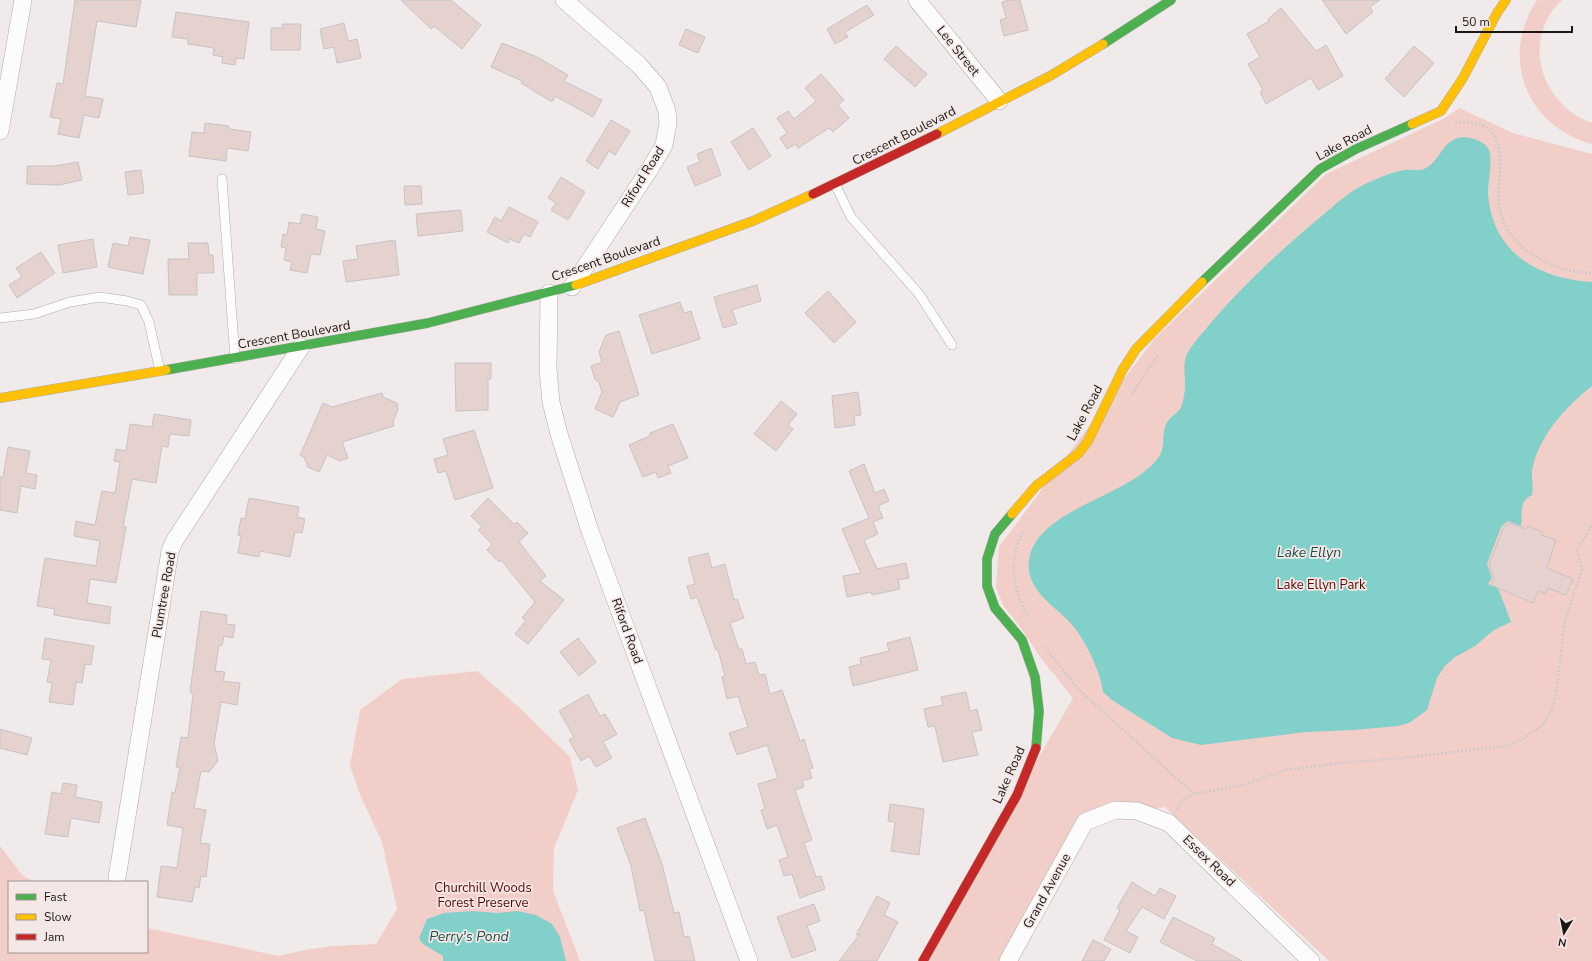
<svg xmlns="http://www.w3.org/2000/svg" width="1592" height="961" font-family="'Nunito Sans',sans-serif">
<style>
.green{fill:#f2cec9}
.water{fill:#82d0ca}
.building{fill:#e5d2cf;stroke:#c8c3c3}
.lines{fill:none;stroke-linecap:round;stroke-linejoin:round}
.lane-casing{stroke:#b0abaa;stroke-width:10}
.street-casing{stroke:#b0abaa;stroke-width:18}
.fast-casing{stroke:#b0abaa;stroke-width:10}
.slow-casing{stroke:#b0abaa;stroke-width:10}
.jam-casing{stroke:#b0abaa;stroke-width:10}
.path{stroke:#cdcbca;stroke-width:2.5;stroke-dasharray:2 2;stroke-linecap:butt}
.lane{stroke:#fdfcfc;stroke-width:9}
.street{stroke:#fdfcfc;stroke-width:17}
.fast{stroke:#4caf50;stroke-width:9}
.slow{stroke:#ffc107;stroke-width:9}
.jam{stroke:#c62828;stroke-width:9}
.labels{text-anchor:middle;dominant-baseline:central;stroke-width:3.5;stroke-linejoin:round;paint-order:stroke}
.street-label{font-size:13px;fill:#1b1716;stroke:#f4e8e6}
.park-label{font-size:13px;fill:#560c06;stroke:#f4e8e6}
.water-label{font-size:14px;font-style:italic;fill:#1b4d49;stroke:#f4e8e6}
</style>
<rect width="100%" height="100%" fill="#f0eaea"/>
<path class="green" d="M1537,0H1562C1520,39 1541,105 1592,123V144C1526,126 1499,57 1537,0Z
M1459,108L1513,133L1592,154V961H1329L1165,807L1120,816L1088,830L1015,961H922L1073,698L1040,657L1021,628L1004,607L996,587L999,547L1154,339L1326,174L1445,118Z
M477,671L521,709L570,757L578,790L554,848L553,891L580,961H0V846L23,876L36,882H9V952H147V928L279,956L305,950L332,946L376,944L397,909L382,842L361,797L350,766L360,710L402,679Z"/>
<path class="water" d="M1463,137C1473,138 1487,141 1490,153C1492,163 1488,182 1488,193C1492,252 1537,279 1592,282V386C1565,407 1539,436 1532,470C1531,479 1534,486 1532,495C1518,502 1523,512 1521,526L1508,521L1501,527L1487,564L1492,578L1488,584L1498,588L1511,622L1494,630L1475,646L1455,657L1444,667L1437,678L1427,710L1409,723L1398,726L1354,730L1306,732L1201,745L1172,738L1112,700L1103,692C1101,673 1086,642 1074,627C1057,606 1025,592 1029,560C1037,508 1130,497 1158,458C1165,450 1162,438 1165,427C1167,419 1175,415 1180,409C1183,405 1184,395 1185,390C1186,378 1182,365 1187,354C1192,344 1202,334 1209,325C1244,284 1283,248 1324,214C1337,203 1348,193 1363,185C1376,179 1391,172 1405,170C1411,169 1419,171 1424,169C1442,161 1440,140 1463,137Z
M473,911L497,913L517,911L536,915L552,924L560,937L566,961H443V956L423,944L419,938L427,919L444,913Z"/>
<path class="building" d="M75,0H141L136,27L97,21L85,96L103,99L99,118L84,115L79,138L58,134L61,119L50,117L57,83L63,84Z
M401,0H451L481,25L462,49L434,26L431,29Z
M1009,0H1020L1028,30L1004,36L1000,20L1006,18L1002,2Z
M1322,0H1380L1370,7L1373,12L1346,34Z
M867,5L874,15L845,32L848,37L835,44L827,29Z
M1281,8L1316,51L1326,45L1343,76L1318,90L1311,78L1266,104L1260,92L1263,90L1248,64L1260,57L1247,34L1269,21L1268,19Z
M176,12L249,22L244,59L236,58L235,65L222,63L223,57L213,55L214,48L188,44V39L172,37Z
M344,23L348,41L357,39L361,58L337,63L334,47L324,49L320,29Z
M282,24H301L300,50H271V28H283Z
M686,29L705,37L698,53L679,45Z
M502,43L537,57L568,75L564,81L602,100L593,117L555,96L552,102L521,83L522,81L491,67Z
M896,46L927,74L915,87L884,59Z
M1414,46L1434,63L1404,97L1385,79Z
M821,74L844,100L838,105L849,118L833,132L829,128L798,148L796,144L787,149L780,138L787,133L777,118L788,111L794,119L816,101L805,88Z
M611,120L630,131L615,155L609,151L598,169L586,161Z
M205,123L229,126V129L251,132L248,151L227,148L226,161L189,156L192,132L204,133Z
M753,128L771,156L749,170L731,142Z
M711,148L721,175L695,186L687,167L700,162L697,154Z
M78,162L82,180L59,185L27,184V166H54Z
M141,170L144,193L128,195L125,172Z
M561,177L585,192L568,220L551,210L556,203L548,198Z
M404,186H421L422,204L405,205Z
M509,207L538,222L530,237L524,234L519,243L510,239L508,243L487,232L495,217L501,221Z
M461,210L463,231L418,236L416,214Z
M302,214L318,217L316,229L325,231L320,255L311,254L307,273L290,270L292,262L284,260L286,248L281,247L283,234L287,235L289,222L300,224Z
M130,237L150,240L143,274L108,267L113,243L128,246Z
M93,239L97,267L63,273L58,245Z
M395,240L399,275L346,282L343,261L358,259L356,246Z
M188,243H208L209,255H213L214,273H197V295H169L168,259H189Z
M41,252L55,273L17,298L9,285L22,277L16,268Z
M757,285L761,301L732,310L737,324L723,328L714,297Z
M828,291L856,322L834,343L805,313Z
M680,302L684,313L691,311L700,339L652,354L639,315Z
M619,331L639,395L620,402L613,417L595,409L602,392L599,382L595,380L591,366L602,362L599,352L606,335Z
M455,363H491V379H488V410L456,411Z
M858,392L861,415L854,416L855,425L835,428L832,396Z
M382,393L383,397L397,403L398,409L393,422L394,426L342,442L348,458L340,461L327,455L319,472L308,467L304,457L300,455L323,403L332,407Z
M781,401L797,414L788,425L793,429L776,451L754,434Z
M154,414L191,420L189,436L170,434L168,447L162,446L156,483L132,479L123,527H126L116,583L90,579L87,603L111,607L109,624L54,615L55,609L37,606L45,558L96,566L100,541L74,536L76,521L95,525L102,491L115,493L120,462L114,461L116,449L126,451L130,424L152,427Z
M673,424L688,458L668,466L671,473L658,478L656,472L643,477L629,445L650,436V433Z
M474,430L493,488L455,500L446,471L438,473L434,459L448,455L443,439Z
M8,447L30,451L26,473L37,475L35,489L21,486L17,513L0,510V477H3Z
M864,464L875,493L884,489L889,501L878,506L883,518L873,522L878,534L864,540L877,569L906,563L909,578L898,580L900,589L872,595L871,592L847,597L843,576L861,573L842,529L869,518L849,471Z
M249,498L299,507L297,517L305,519L302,533L295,532L290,557L260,551L259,557L238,553L241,536L238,535L241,518L245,519Z
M488,498L514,524L517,522L528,533L519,542L546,576L540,581L564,600L528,644L515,634L526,620L522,618L535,602L501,560L499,562L487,550L492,544L478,530L482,527L471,516Z
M1510,523L1526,529L1528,526L1542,532V535L1556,540L1547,568L1573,579L1566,595L1548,588L1545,594L1538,591L1533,603L1491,585L1494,579L1489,565L1503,528Z
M708,553L712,568L725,564L734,600L737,599L744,618L730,623L739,649H742L746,664L755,662L759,675L765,674L770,694L782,690L800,741L804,739L813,768L809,769L812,778L802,781L804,787L795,790L812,840L804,843L816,877L821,876L825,889L800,898L792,874L784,876L779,860L788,857L777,825L767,829L761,810L765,809L758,784L778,778L767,745L737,755L729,733L748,727L738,696L727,699L722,677L725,676L718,650H716L697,597L691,599L687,586L695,584L688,558Z
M201,611L227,615L226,624L235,625L233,638L224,636L222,646L219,645L215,671L225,672L223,681L240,683L237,705L221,702L214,744L218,761L209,772L201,771L194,808L206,810L200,843L210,844L206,877L201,876L199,888L195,887L192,902L157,897L161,866L177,868L183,828L167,825L172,792L175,793L180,767H176L181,737L188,738L193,695L190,692Z
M910,637L918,670L853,686L849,667L861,664L860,658L889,651L887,643Z
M45,638L94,646L91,665L85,664L82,683L76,682L73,705L49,702L52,683L47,682L51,660L42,659Z
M578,638L596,662L579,676L560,652Z
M966,692L970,711L977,709L982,730L972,732L978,755L943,762L935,726L928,727L924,709L943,705L941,697Z
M588,694L600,716L605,714L617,734L603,742L612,758L596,767L589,756L581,761L569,740L574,737L559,711Z
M0,729L32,738L27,755L0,748Z
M63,783L77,785L75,797L102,802L99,823L71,818L68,837L45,834L52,792L61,794Z
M890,804L924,809L919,855L891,851L895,822L888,821Z
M645,818L662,864L674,913L679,912L684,937L689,936L695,961H655L644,910L640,911L631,866L617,828Z
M1132,882L1155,896L1160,888L1176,896L1164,919L1142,907L1126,931L1138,937L1130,953L1104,940L1120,910L1117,908Z
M877,896L890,903L884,915L898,922L877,961H839L860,934L856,935Z
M814,904L820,921L807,926L816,950L792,958L777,917Z
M1173,917L1215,938L1212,944L1242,961H1197L1160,942Z
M1093,940L1111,949L1104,961H1082Z"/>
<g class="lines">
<defs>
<path id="lane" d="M222,179L235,359
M835,184L851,217L919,294L952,345
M0,318L34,314L70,302L100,297L127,301L141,305L149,322L160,371"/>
<path id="street" d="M564,0L639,65L658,87L667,111L668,123L664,145L651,167L572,287
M917,0L999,101
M0,131L23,0
M549,293L548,369L551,402L559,434L590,531L749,961
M117,878L170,551L175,540L301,347
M1008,961L1085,822L1115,810L1137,811L1169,823L1311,961"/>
<path id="fast" d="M1103,44L1171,0
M1202,282L1320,169L1356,149L1412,124
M166,370L428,323L576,285
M1012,514L995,534L987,559V586L995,608L1022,640L1035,677L1039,711L1036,748"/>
<path id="slow" d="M1412,124L1441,111L1463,78L1497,13L1506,0
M937,134L1050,76L1103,44
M576,285L753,221L813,194
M0,398L166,370
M1012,514L1036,486L1079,453L1088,441L1123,369L1136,349L1202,282"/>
<path id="jam" d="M813,194L937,134
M923,961L1017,795L1036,748"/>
</defs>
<use href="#lane" class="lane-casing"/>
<use href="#street" class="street-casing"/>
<use href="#fast" class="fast-casing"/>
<use href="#slow" class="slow-casing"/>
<use href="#jam" class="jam-casing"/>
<path class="path" d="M1455,123C1464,121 1473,122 1482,125C1511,138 1496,180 1499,204C1504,248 1552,272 1592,273
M1132,394L1158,355
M1023,532C1008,559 1013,590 1028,616
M1045,647L1076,687L1194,794
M1177,810L1181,801L1194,794L1247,784L1286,770L1340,763L1402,758L1505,746L1521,740L1543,725L1552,709L1557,688L1565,620L1582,570L1577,550L1592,525"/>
<use href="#lane" class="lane"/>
<use href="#street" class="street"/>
<use href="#fast" class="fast"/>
<use href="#slow" class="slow"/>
<use href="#jam" class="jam"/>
</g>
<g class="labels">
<g class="street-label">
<text transform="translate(958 51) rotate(51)">Lee Street</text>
<text transform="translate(904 136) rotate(-27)">Crescent Boulevard</text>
<text transform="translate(1344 143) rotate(-28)">Lake Road</text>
<text transform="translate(643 177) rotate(-58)">Riford Road</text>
<text transform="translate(606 259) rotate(-19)">Crescent Boulevard</text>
<text transform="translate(294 335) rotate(-10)">Crescent Boulevard</text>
<text transform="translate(1085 413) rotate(-62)">Lake Road</text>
<text transform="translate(164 595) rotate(-80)">Plumtree Road</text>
<text transform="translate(627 631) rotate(70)">Riford Road</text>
<text transform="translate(1009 775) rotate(-66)">Lake Road</text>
<text transform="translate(1209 861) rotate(44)">Essex Road</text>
<text transform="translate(1047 891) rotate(-61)">Grand Avenue</text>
</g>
<g class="park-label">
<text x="1321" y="585">Lake Ellyn Park</text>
<text x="483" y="888">Churchill Woods<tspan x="483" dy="15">Forest Preserve</tspan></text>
</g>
<g class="water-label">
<text x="1309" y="552">Lake Ellyn</text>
<text x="469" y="936">Perry's Pond</text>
</g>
</g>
<rect x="8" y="881" width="140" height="72" fill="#f4e8e6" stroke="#9d9493"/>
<rect x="16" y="894" width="20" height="6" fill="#4caf50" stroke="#9d9493"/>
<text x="44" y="901" font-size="12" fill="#1b1716">Fast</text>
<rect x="16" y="914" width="20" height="6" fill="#ffc107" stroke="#9d9493"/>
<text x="44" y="921" font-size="12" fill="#1b1716">Slow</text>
<rect x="16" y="934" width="20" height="6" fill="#c62828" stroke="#9d9493"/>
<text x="44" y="941" font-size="12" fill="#1b1716">Jam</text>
<g transform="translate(1564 933) rotate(190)" stroke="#f4e8e6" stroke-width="3" paint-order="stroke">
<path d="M0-3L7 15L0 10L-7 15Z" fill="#1b1716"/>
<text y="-6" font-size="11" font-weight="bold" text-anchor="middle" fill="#1b1716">N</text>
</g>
<path d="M1456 26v6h116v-6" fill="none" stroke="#1b1716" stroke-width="2"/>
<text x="1462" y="26" font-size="12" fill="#1b1716" stroke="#f4e8e6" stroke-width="3" paint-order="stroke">50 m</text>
</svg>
